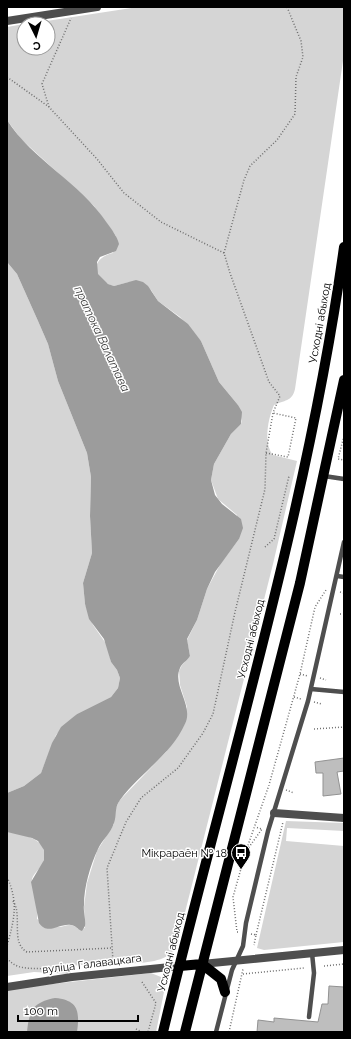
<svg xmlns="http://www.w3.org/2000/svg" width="351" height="1039" font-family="Raleway,sans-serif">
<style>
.green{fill:#d5d5d5}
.water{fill:#9c9c9c}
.building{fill:#bebebe;stroke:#929292}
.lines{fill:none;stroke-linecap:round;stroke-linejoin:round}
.path{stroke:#707070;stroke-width:1.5;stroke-dasharray:1 2;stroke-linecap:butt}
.service{stroke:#4e4e4e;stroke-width:4.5}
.minor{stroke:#4e4e4e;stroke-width:8}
.tertiary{stroke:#4e4e4e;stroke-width:8}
.primary{stroke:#000;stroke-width:10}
.labels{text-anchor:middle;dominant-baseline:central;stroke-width:3;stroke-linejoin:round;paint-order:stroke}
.street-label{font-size:11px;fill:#000;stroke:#fff}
.poi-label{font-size:11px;fill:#000;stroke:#fff;text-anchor:end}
.water-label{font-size:12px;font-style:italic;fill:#3d3d3d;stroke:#fff}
</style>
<rect width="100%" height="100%" fill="#fff"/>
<path class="green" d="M138,7H344V54L295,389C292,402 284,400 274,405C268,419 263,443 273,455L297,461L273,564L176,948C165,963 145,962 128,964L127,960L71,966V974L34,972L7,976V832C22,834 50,839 44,860C42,868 34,872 32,879C31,886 35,893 36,900C37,907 37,913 37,919C43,922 50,926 56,927C65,928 70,921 78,929L85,928L84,907L87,883L97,851L114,824V813L119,801L166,752L185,724L187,707L180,685L179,671L182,665L190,656L187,640L197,620L207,589L221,563L239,539L237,515L218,499L211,480L214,464L231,434L241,424L242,421L238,405L219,382L201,341L180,317L158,301L151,290L129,282L114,286C93,281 88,259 113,253L116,236L94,206L21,139L7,120V27L24,24V48H48V24H27Z
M7,262L17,274L38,321L48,344L58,381L87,453L91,477L90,516L92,553L83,583L85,604L93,625L107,645L111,662L117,670L120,678L118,688L111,697L77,714L56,735L41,773L24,786L7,793Z
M286,821L344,823V831L287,828L286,841L344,846V942L264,950L257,948Z
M151,973L161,977L165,987L156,1032H7V989Z"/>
<path class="water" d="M7,120C32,160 80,182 107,223C112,230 117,236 119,244L116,251L100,257L97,262L98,274L108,284L114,286L136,280L143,282L148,286L158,301L188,324L201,341L219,382L238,405L242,412L241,424L231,434L214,464L211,480L215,495L222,504L241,519L243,528L239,539L215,572L207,589L197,620L187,639L190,656C187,661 182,663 180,668C172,686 194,705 185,724C170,756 140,773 120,800C114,808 117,815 114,823C111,833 102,840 98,849C90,866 84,887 84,905C83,912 86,919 85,926L82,931C77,929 75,925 71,925C59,923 48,936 39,923L31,882L44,860V850L38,841L32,838L7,832V793L24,786L41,773L52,743L61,727L77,714L111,697L118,688L120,678L117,670L111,662L104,639L89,619L85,604L83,583L92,553L90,516L91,477L87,453L58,381L48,344L38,321L17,274L7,262Z
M55,998C78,1000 80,1011 77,1032H27C29,1011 33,1002 55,998Z"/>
<path class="building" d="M344,758V771L337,772L341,794L323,796V773H316L315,762Z
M329,986L344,987V1032H257L258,1020L274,1022V1018L318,1022L322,1004H328Z"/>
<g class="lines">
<path class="path" d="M7,77L49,107L97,159L124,193L161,222L224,253L230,273L269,382L280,396L273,413L266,453L265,489L235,612L213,714L203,733L178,768L141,798L126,822L107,868L113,961
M49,107L42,84L71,18
M224,253L244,180L250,166L277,140L295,114L296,77L303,57L301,41L287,7
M344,436L338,459L344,460
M266,453L288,457L296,418L273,413
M265,547L274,539L289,476
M340,592L344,593
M340,614H344
M300,674L308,676
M320,678L326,680
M294,697L301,699
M314,702L322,704
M314,729L344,727
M286,790L294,793
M247,850L262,829L255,827
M7,877C19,903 14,920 7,946
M13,901C23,915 10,943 27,952L112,948
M238,932H237L233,897L246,851L269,785L300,674L315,607L326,590
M251,934L256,935L254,945
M256,935L283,822
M7,958C19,974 38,965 54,971
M324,966L344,964
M243,974L304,968
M142,982L156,1003L148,1032
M136,1029L142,1032
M229,1032L243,969"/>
<path class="service" d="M324,476L344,479
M337,576L344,577
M311,689L344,692
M309,1017L314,973L312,953
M216,1032L232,970L243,946L246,923L268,831L308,701L344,542"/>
<path class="minor" d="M7,21L97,7
M274,813L344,818
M7,987L72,977L180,966"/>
<path class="tertiary" d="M202,964L344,950"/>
<path class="primary" d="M180,966L202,964L221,979L225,992
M163,1032C226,771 307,514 344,247
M185,1032L300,583L344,380"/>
</g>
<defs>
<symbol id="bus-pin" viewBox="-11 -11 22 30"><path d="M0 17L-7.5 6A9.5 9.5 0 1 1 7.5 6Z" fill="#000" stroke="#fff"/><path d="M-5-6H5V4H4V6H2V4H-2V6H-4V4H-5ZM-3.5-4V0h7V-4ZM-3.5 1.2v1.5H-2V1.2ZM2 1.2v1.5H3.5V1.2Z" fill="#fff"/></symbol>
</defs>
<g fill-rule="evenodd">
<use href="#bus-pin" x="230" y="842" width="22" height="30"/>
</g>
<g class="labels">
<g class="street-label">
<text transform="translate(320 323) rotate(-80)">Усходні абыход</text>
<text transform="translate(251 639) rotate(-76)">Усходні абыход</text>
<text transform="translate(171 952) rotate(-76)">Усходні абыход</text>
<text transform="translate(92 964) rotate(-7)">вуліца Галавацкага</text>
</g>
<g class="poi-label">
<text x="227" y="853">Мікрараён № 18</text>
</g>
<g class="water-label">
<text transform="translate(102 339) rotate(65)">пратока Валатава</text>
</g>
</g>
<rect width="351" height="1039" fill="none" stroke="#000000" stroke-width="16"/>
<g transform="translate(36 36) rotate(175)"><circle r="19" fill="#ffffff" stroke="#999999"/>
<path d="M0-3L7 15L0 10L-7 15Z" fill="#000000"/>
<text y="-6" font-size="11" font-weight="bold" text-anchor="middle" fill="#000000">С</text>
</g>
<path d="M18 1015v6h120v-6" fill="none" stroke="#000000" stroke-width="2"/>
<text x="24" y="1015" font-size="12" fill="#000000" stroke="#ffffff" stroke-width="3" paint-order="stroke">100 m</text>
</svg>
